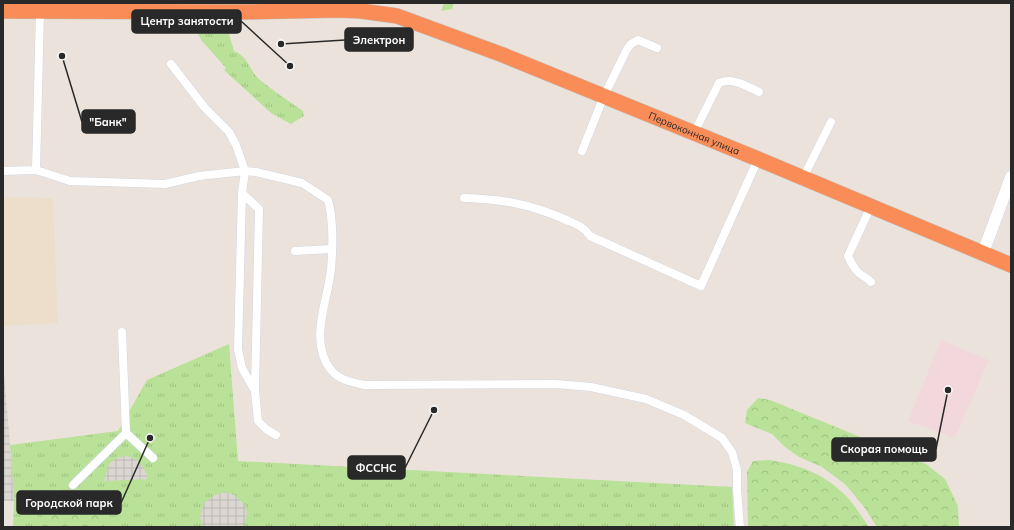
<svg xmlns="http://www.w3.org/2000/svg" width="1014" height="530" font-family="Mulish,sans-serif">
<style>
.education{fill:#eddecb}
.medical{fill:#f2d8dc}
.grass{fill:url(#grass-tufts)}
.forest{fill:url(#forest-crowns)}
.plaza{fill:url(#plaza-grid)}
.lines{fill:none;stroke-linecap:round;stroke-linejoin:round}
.street-casing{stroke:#d0d6e2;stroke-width:9}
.secondary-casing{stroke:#d0d6e2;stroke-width:13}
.highway-casing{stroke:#c3c3c3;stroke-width:16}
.street{stroke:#fff;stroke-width:8}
.secondary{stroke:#fff;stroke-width:12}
.highway{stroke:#fa8d57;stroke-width:15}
.labels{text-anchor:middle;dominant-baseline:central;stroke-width:3;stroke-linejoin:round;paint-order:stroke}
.street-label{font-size:10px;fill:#292929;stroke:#fff}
.leader{fill:none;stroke:#292929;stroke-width:1.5}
.callout-dot{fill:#292929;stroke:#fff;stroke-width:1.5}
.callout{fill:#292929;stroke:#292929;stroke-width:1.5}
.callout-label{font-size:11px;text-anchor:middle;font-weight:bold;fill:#fff}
</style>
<defs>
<pattern id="grass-tufts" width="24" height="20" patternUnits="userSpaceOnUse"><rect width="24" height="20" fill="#b9e198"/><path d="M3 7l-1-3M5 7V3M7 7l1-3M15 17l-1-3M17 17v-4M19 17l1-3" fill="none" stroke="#9fc183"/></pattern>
<pattern id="forest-crowns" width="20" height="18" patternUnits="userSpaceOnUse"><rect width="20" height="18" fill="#b9e198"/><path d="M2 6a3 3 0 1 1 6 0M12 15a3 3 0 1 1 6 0" fill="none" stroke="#9fc183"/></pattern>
<pattern id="plaza-grid" width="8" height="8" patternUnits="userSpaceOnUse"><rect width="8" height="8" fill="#dbd6d2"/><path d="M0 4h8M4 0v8" fill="none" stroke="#bcb8b4"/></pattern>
</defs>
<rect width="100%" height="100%" fill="#ebe3db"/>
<path class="education" d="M3,197L53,198L58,323L3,326Z"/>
<path class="medical" d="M941,340L989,360L955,438L908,421Z"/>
<path class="grass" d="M444,3H454L452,9L441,11Z
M194,27H227L234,51C249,57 248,69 260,80C273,91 289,101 303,111L304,116L291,124L271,113L224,70L226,68L202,41Z
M229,344L238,461L732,487L734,527H13L14,501L10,445L118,431L147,380Z"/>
<path class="forest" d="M758,398L770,400L926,464L945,479L958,506L959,527H877L864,507L846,485L822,467L799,457L785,447L772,434L745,423L747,410Z
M769,460C797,464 822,473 843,493C853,502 861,516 869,527H748L747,472L753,461Z
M70,490L105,520L103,527H42L41,497C45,487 61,490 70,490Z"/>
<path class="plaza" d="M3,362L10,445L14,501H3Z
M126,456L134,458L139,462L145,470L148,479L104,481L109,464L117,458Z
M225,492L234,495L245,505L247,513L244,527H203L200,517L204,503L215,495Z"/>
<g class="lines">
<defs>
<path id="street" d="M171,64L205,108L229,132L236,145L245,171L242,193L238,349L242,368L255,391L258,421L266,429L276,435
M694,133L719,83C733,77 746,86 759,92
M582,151L604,96L627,49L631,44L638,40L657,48
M36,170L40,11
M3,171L36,170L70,181L165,184L199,176L245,171L256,172L302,183L328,200C334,222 333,246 331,269C328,301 308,341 331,370C339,380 352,382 364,385L556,384L591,387L646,399L684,415L722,438L732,452L737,470V490L740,527
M803,178L831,122
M242,193L259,209L255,389
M464,198C502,199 530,204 564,219C575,224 584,226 590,236L701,286L758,159
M871,206L848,256C851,262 853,268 859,273C863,277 867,277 871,282
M295,251L331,249
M122,332L126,433
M73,485L126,433L153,458"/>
<path id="secondary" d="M983,253L1011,177"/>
<g id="highway">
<path id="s1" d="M3,11L238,12L339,10L361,11L397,16L503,55L758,159L1011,265"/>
</g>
</defs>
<use href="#street" class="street-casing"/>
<use href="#secondary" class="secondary-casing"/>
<use href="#highway" class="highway-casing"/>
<use href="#street" class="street"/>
<use href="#secondary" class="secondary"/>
<use href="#highway" class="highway"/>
</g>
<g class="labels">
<g class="street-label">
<text stroke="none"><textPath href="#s1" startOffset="714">Первоконная улица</textPath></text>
</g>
</g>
<path class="leader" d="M290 66L241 21M281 44L345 40M62 56L82 122M948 390L936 449M434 410L405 468M150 438L121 503"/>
<g class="callout-dot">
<circle cx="290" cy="66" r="4"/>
<circle cx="281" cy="44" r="4"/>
<circle cx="62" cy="56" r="4"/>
<circle cx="948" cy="390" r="4"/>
<circle cx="434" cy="410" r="4"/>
<circle cx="150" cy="438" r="4"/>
</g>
<g class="callout">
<rect x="132" y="10" width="109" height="23" rx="4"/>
<rect x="345" y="28" width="68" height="23" rx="4"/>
<rect x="82" y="110" width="53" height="23" rx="4"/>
<rect x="832" y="438" width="104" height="23" rx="4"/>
<rect x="348" y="456" width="57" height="23" rx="4"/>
<rect x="17" y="491" width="104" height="23" rx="4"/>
</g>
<g class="callout-label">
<text x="187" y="25">Центр занятости</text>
<text x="379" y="44">Электрон</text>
<text x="108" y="126">"Банк"</text>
<text x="884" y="453">Скорая помощь</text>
<text x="376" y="472">ФССНС</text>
<text x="69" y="507">Городской парк</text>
</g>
<rect width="1014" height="530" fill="none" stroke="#292929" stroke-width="8"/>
</svg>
